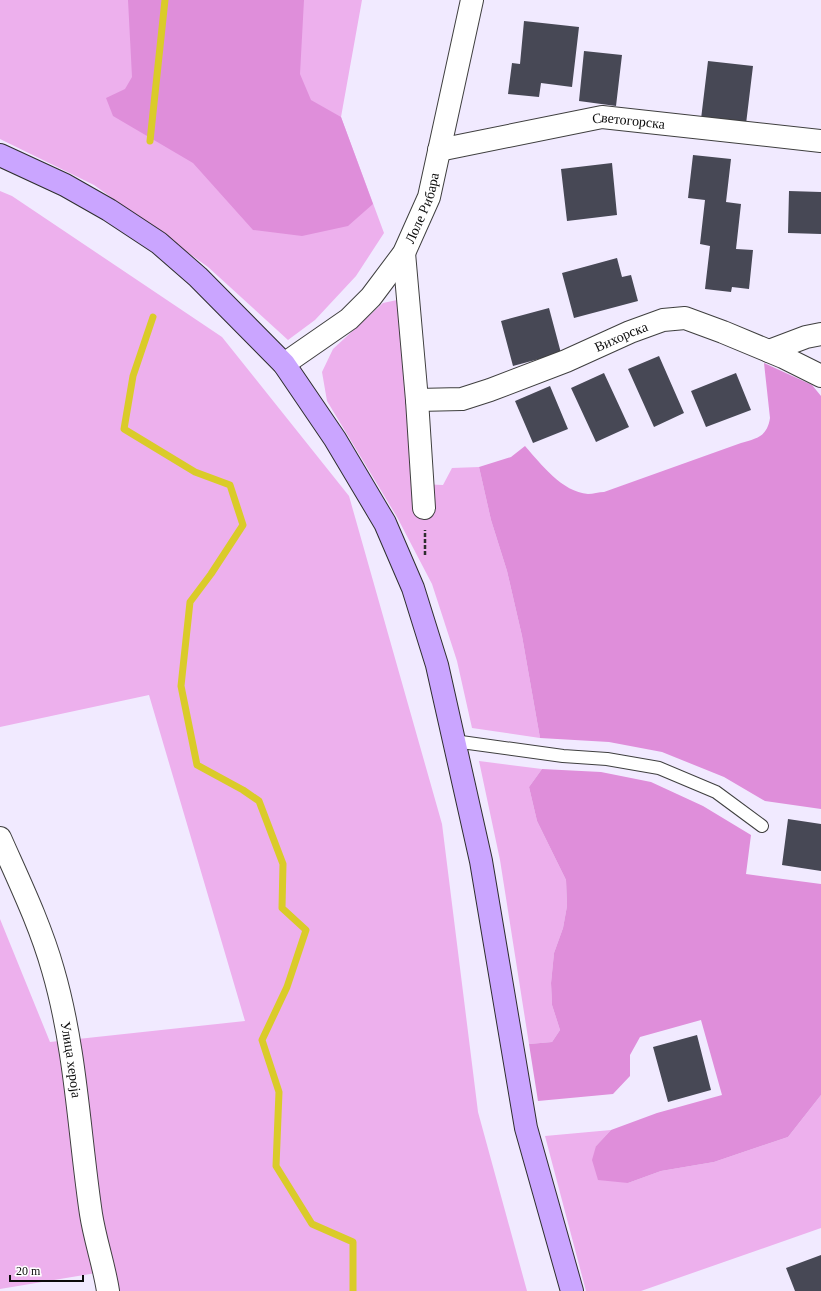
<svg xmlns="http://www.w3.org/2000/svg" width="821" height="1291" font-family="'Times New Roman',serif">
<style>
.green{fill:#edb0ed}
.forest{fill:#df8eda}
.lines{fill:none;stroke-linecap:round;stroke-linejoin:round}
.stream{stroke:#dacb29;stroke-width:7}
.building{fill:#474855}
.service-casing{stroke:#3f3f3f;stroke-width:14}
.minor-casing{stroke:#3f3f3f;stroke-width:24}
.tertiary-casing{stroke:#3f3f3f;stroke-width:24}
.secondary-casing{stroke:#2e2e2e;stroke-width:24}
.path{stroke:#2e2e2e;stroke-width:2.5;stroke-dasharray:4 2;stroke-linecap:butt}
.service{stroke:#fff;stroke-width:12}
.minor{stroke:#fff;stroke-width:22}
.tertiary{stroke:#fff;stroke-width:22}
.secondary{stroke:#caa5ff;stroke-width:22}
.labels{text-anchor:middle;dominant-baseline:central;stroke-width:4;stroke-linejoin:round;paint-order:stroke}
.street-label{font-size:14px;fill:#0c0c0c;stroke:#fff}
</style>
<rect width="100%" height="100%" fill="#f1eaff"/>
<path class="green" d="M0,0H362L341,117L384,233L356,276L315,320L288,340L208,267L94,185L0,139Z
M0,191L12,196L222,337L349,496L442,824L478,1112L527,1291H104L102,1272L0,1289V919L50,1042L245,1021L149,695L0,727Z
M397,300L418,484L443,485L452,468L479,467L491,520L507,571L522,636L540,738L472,728L457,661L432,584L397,517L327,401L322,372L333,349L383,303Z
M479,761L542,769L529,787L537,821L566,880L567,906L563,928L554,953L551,983L552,1005L560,1030L552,1042L529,1044L500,860Z
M821,1095V1228L641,1291H586L545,1136L611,1130L596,1146L628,1183L661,1171L714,1162L788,1137Z"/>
<path class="forest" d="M128,0H304L300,74L311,100L341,117L373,204L348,226L302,236L253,230L193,163L113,116L106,98L125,89L132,77Z
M764,363L812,385L821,396V809L765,801L724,777L662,752L609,742L540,738L522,636L507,571L491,520L479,467L511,457L525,446C541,464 562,492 588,494C593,494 599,492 604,492L741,443C757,438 767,437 770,418Z
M542,769L601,772L651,782L703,806L751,835L746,874L821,884V1095L788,1137L714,1162L661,1171L628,1183L598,1180L592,1160L596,1146L611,1130L657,1113L722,1095L701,1020L640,1037L630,1055V1076L613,1094L538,1101L529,1044L552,1042L560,1030L552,1005L551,983L554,953L563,928L567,906L566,880L537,821L529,787Z"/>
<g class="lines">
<path class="stream" d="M150,141L165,0
M153,317L133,376L124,429L195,472L230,485L243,525L211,574L190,602L181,686L197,765L243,790L259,801L283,864L282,908L306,930L287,987L262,1040L279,1092L276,1166L312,1224L353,1242V1291"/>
</g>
<path class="building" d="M524,21L579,27L572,87L541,83L539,97L508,94L512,63L520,64Z
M584,51L622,55L616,106L579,101Z
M708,61L753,66L746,124L701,119Z
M693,155L731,159L726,202L741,204L736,249L753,250L749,289L732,287L731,292L705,289L710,246L700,244L705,200L688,198Z
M612,163L617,215L567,221L561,169Z
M789,191L821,192V234L788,233Z
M617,258L622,277L631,275L638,301L574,318L562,273Z
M549,308L561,353L513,366L501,321Z
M659,356L684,413L654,427L628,369Z
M604,373L629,427L596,442L571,388Z
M736,373L751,410L706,427L691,391Z
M550,386L568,429L533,443L515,401Z
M788,819L821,824V871L782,865Z
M697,1035L711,1090L668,1102L653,1047Z
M821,1255V1291H795L786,1268Z"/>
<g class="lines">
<defs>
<path id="service" d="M454,741L563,756L607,759L659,768L716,792L762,826"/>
<g id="minor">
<path id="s1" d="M439,150L602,117L821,141"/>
<path d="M404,253L417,400L424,508"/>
<path d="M769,351L806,337L821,334"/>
<path id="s2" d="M417,400L462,399L490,390L566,361L630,332L663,320L685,318L723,332L783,357L821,376"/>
<path id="s3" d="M0,838C19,881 40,924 53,970C76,1049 79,1133 91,1214C95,1240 104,1265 108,1291"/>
</g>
<g id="tertiary">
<path id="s4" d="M284,364L349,319L371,297L404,253L429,197L472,0"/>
</g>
<path id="secondary" d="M0,155L65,185L109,210L159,243L198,277L284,364L335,439L385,523L413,588L437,665L481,861L526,1128L572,1291"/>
</defs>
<use href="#service" class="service-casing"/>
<use href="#minor" class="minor-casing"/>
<use href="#tertiary" class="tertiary-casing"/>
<use href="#secondary" class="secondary-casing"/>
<path class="path" d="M425,555V530"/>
<use href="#service" class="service"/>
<use href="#minor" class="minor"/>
<use href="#tertiary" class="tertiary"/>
<use href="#secondary" class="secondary"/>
</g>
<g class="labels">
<g class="street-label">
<text stroke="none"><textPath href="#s1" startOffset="193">Светогорска</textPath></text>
<text stroke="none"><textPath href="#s4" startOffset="214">Лоле Рибара</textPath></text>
<text stroke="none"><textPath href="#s2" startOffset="216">Вихорска</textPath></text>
<text stroke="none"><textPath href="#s3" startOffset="234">Улица хероја</textPath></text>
</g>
</g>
<path d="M10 1275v6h73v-6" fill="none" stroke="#0c0c0c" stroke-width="2"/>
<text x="16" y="1275" font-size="12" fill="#0c0c0c" stroke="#ffffff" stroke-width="3" paint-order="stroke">20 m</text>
</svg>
